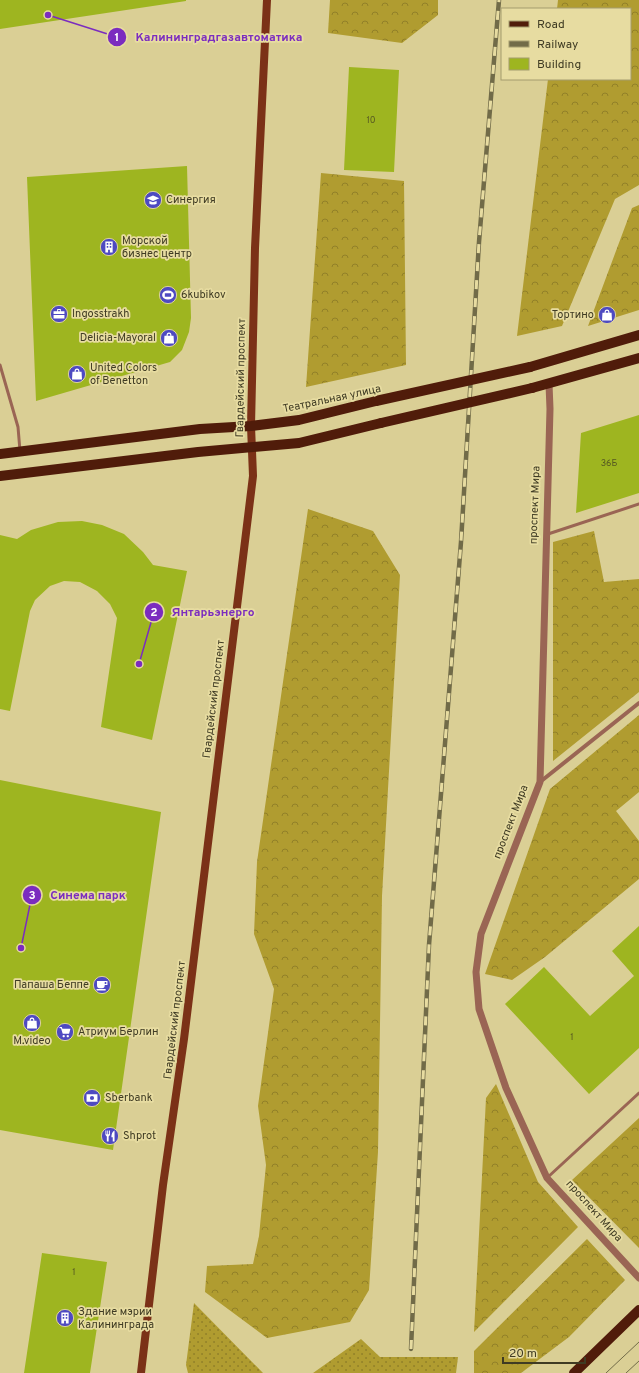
<svg xmlns="http://www.w3.org/2000/svg" width="639" height="1373" font-family="Overpass,sans-serif">
<style>
.grass{fill:url(#grass-dots)}
.forest{fill:url(#forest-crowns)}
.building{fill:#9eb520}
.lines{fill:none;stroke-linecap:round;stroke-linejoin:round}
.service{stroke:#9a6554;stroke-width:3}
.minor{stroke:#9a6554;stroke-width:4}
.tertiary{stroke:#9a6554;stroke-width:7}
.secondary{stroke:#7b3117;stroke-width:8}
.primary{stroke:#501c0a;stroke-width:10}
.tram{stroke:#716b48;stroke-width:1}
.rail-casing{stroke:#716b48;stroke-width:4.5}
.rail{stroke:#e7dca1;stroke-width:3;stroke-dasharray:9;stroke-linecap:butt}
.primary-bridge{stroke:#501c0a;stroke-width:10}
.labels{text-anchor:middle;dominant-baseline:central;stroke-width:3.5;stroke-linejoin:round;paint-order:stroke}
.number-label{font-size:9px;fill:#575a22}
.poi-label{font-size:11px;fill:#3f3b23;stroke:#e7dca1;text-anchor:start}
.street-label{font-size:11px;fill:#3f3b23;stroke:#e7dca1}
.leader{fill:none;stroke:#7b2cbf;stroke-width:1.5}
.callout-dot{fill:#7b2cbf;stroke:#e7dca1;stroke-width:1.5}
.mark-label{font-size:12px;text-anchor:middle;font-weight:bold;fill:#fff}
.callout-label{font-size:12px;text-anchor:middle;font-weight:bold;fill:#7b2cbf;stroke:#e7dca1;stroke-width:3.5;stroke-linejoin:round;paint-order:stroke}
</style>
<defs>
<pattern id="grass-dots" width="8" height="8" patternUnits="userSpaceOnUse"><rect width="8" height="8" fill="#b09c30"/><path d="M2 2h.1M6 6h.1" fill="none" stroke="#918028" stroke-width="1.8" stroke-linecap="round"/></pattern>
<pattern id="forest-crowns" width="20" height="18" patternUnits="userSpaceOnUse"><rect width="20" height="18" fill="#b09c30"/><path d="M2 6a3 3 0 1 1 6 0M12 15a3 3 0 1 1 6 0" fill="none" stroke="#918028"/></pattern>
</defs>
<rect width="100%" height="100%" fill="#dacf95"/>
<path class="grass" d="M194,1303L263,1373H188L186,1365Z
M361,1339L380,1357H458L456,1373H313Z"/>
<path class="forest" d="M330,0H438V15L402,43L328,33Z
M558,0H639V185L615,199L562,326L517,336L548,79H630V9H557Z
M321,173L404,181L406,365L306,387Z
M639,205V310L588,326L632,208Z
M308,509L373,531L400,575L382,896L378,1152L369,1290L350,1322L267,1338L205,1292L207,1266L253,1264L259,1236L266,1165L258,1106L274,989L254,934L257,862Z
M594,531L604,582L639,579V692L553,761V542Z
M639,715V792L616,811L639,841V879L545,957L512,980L485,974L550,789Z
M496,1084L538,1182L578,1227L474,1332L486,1098Z
M639,1118V1248L572,1180Z
M587,1239L625,1280L569,1337L521,1373H474V1351Z"/>
<path class="building" d="M0,0H186V1L0,29Z
M349,67L399,70L394,172L344,170Z
M187,166L191,318L189,332L182,350L170,362L36,401L27,177Z
M639,415V493L576,513L581,433Z
M82,521L102,525L124,534L143,552L153,565L187,571L152,740L101,727L117,618L110,604L97,591L80,582L64,581L50,586L35,600L30,611L10,711L0,709V535L17,539L31,530L58,522Z
M0,780L161,812L113,1150L0,1130Z
M639,926V1048L589,1094L505,1004L544,967L590,1016L634,976L612,951Z
M42,1253L107,1262L90,1373H24Z"/>
<g class="lines">
<path class="service" d="M0,365L18,427L20,451
M548,534L639,504
M548,1177L639,1093"/>
<path class="minor" d="M540,782L639,703"/>
<path class="tertiary" d="M549,384L550,409L540,782L481,934L476,972L479,1009L506,1088L547,1178L639,1278"/>
<path class="secondary" d="M141,1373L163,1185L184,1039L253,476L251,426L255,248L267,0"/>
<path class="primary" d="M530,367L639,335
M532,388L639,358
M0,454L200,429L251,426L299,420L376,401
M0,476L198,452L299,443L381,423
M574,1373L639,1310"/>
<path class="tram" d="M606,1373L639,1342
M626,1373L639,1361"/>
<defs>
<path id="rail" d="M411,1349L429,945L461,542L479,242L499,0"/>
</defs>
<use href="#rail" class="rail-casing"/>
<use href="#rail" class="rail"/>
<path class="primary-bridge" d="M376,401L530,367
M381,423L532,388"/>
</g>
<defs>
<symbol id="university-disc" viewBox="-11 -11 22 22"><circle r="9.5" fill="#4e4ac1" stroke="#e7dca1"/><path d="M0-5L7-2L0 1L-7-2ZM-4 1L0 2.5L4 1V4Q0 6-4 4Z" fill="#fff"/></symbol>
<symbol id="building-disc" viewBox="-11 -11 22 22"><circle r="9.5" fill="#4e4ac1" stroke="#e7dca1"/><path d="M-4-6H4V6H1V3H-1V6H-4ZM-2.5-4.3h1.7v1.8h-1.7ZM.8-4.3h1.7v1.8H.8ZM-2.5-1h1.7V.8h-1.7ZM.8-1h1.7V.8H.8Z" fill="#fff"/></symbol>
<symbol id="stadium-disc" viewBox="-11 -11 22 22"><circle r="9.5" fill="#4e4ac1" stroke="#e7dca1"/><path d="M0-5a6.5 5 0 1 0 0 10a6.5 5 0 1 0 0-10ZM-3.5-1.8h7v3.6h-7Z" fill="#fff"/></symbol>
<symbol id="office-disc" viewBox="-11 -11 22 22"><circle r="9.5" fill="#4e4ac1" stroke="#e7dca1"/><path d="M-6-3h4V-5.5h4V-3h4V5H-6ZM-1-4.5V-3h2v-1.5ZM-6 0V1H6V0Z" fill="#fff"/></symbol>
<symbol id="shop-disc" viewBox="-11 -11 22 22"><circle r="9.5" fill="#4e4ac1" stroke="#e7dca1"/><path d="M-5-2.5h2.3a2.7 3.5 0 0 1 5.4 0H5L5.5 6h-11ZM-1.5-2.5h3a1.5 2.3 0 0 0-3 0Z" fill="#fff"/></symbol>
<symbol id="cafe-disc" viewBox="-11 -11 22 22"><circle r="9.5" fill="#4e4ac1" stroke="#e7dca1"/><path d="M-5.5-4.5H6V0H3Q3 3.5 0 3.5H-2.5Q-5.5 3.5-5.5 0ZM3-3.2v2h1.7v-2ZM-6 4.5H4V6H-6Z" fill="#fff"/></symbol>
<symbol id="supermarket-disc" viewBox="-11 -11 22 22"><circle r="9.5" fill="#4e4ac1" stroke="#e7dca1"/><path d="M-6-5.5h2.5l.6 2H6L4.5 2H-2.5L-4.4-4H-6ZM-1.5 3.2a1.3 1.3 0 1 0 .1 0ZM3 3.2a1.3 1.3 0 1 0 .1 0Z" fill="#fff"/></symbol>
<symbol id="bank-disc" viewBox="-11 -11 22 22"><circle r="9.5" fill="#4e4ac1" stroke="#e7dca1"/><path d="M-6-4H6V4H-6ZM0-2.3a2.3 2.3 0 1 0 0 4.6a2.3 2.3 0 1 0 0-4.6Z" fill="#fff"/></symbol>
<symbol id="restaurant-disc" viewBox="-11 -11 22 22"><circle r="9.5" fill="#4e4ac1" stroke="#e7dca1"/><path d="M-5-6h1v4h1v-4h1v4h1v-4h1v5L-1.5 .5V6h-2V.5L-5-1ZM5-6V6H3V1.5H1.5Q1.5-4 5-6Z" fill="#fff"/></symbol>
</defs>
<g fill-rule="evenodd">
<use href="#university-disc" x="143" y="190" width="20" height="20"/>
<use href="#building-disc" x="99" y="237" width="20" height="20"/>
<use href="#stadium-disc" x="158" y="285" width="20" height="20"/>
<use href="#office-disc" x="49" y="304" width="20" height="20"/>
<use href="#shop-disc" x="597" y="305" width="20" height="20"/>
<use href="#shop-disc" x="159" y="328" width="20" height="20"/>
<use href="#shop-disc" x="67" y="364" width="20" height="20"/>
<use href="#cafe-disc" x="92" y="975" width="20" height="20"/>
<use href="#shop-disc" x="22" y="1013" width="20" height="20"/>
<use href="#supermarket-disc" x="55" y="1022" width="20" height="20"/>
<use href="#bank-disc" x="82" y="1088" width="20" height="20"/>
<use href="#restaurant-disc" x="100" y="1126" width="20" height="20"/>
<use href="#building-disc" x="55" y="1308" width="20" height="20"/>
</g>
<g class="labels">
<g class="number-label">
<text x="371" y="120">10</text>
<text x="609" y="463">36Б</text>
<text x="572" y="1037">1</text>
<text x="74" y="1272">1</text>
</g>
<g class="poi-label">
<text x="166" y="200">Синергия</text>
<text x="122" y="241">Морской<tspan x="122" dy="13">бизнес центр</tspan></text>
<text x="181" y="295">6kubikov</text>
<text x="72" y="314">Ingosstrakh</text>
<text x="594" y="315" text-anchor="end">Тортино</text>
<text x="156" y="338" text-anchor="end">Delicia-Mayoral</text>
<text x="90" y="368">United Colors<tspan x="90" dy="13">of Benetton</tspan></text>
<text x="89" y="985" text-anchor="end">Папаша Беппе</text>
<text x="78" y="1032">Атриум Берлин</text>
<text x="32" y="1041" text-anchor="middle">M.video</text>
<text x="105" y="1098">Sberbank</text>
<text x="123" y="1136">Shprot</text>
<text x="78" y="1312">Здание мэрии<tspan x="78" dy="13">Калининграда</tspan></text>
</g>
<g class="street-label">
<text transform="translate(241 378) rotate(-89)">Гвардейский проспект</text>
<text transform="translate(332 399) rotate(-12)">Театральная улица</text>
<text transform="translate(535 505) rotate(-88)">проспект Мира</text>
<text transform="translate(214 699) rotate(-83)">Гвардейский проспект</text>
<text transform="translate(511 822) rotate(-69)">проспект Мира</text>
<text transform="translate(175 1020) rotate(-83)">Гвардейский проспект</text>
<text transform="translate(594 1211) rotate(48)">проспект Мира</text>
</g>
</g>
<path class="leader" d="M48 15L117 37M139 664L154 612M21 948L32 895"/>
<g class="callout-dot">
<circle cx="48" cy="15" r="4"/>
<circle cx="139" cy="664" r="4"/>
<circle cx="21" cy="948" r="4"/>
<circle cx="117" cy="37" r="10"/>
<circle cx="154" cy="612" r="10"/>
<circle cx="32" cy="895" r="10"/>
</g>
<g class="mark-label">
<text x="117" y="41">1</text>
<text x="154" y="616">2</text>
<text x="32" y="899">3</text>
</g>
<g class="callout-label">
<text x="219" y="41">Калининградгазавтоматика</text>
<text x="213" y="616">Янтарьэнерго</text>
<text x="88" y="899">Синема парк</text>
</g>
<rect x="501" y="8" width="130" height="72" fill="#e7dca1" stroke="#a49c6f"/>
<rect x="509" y="21" width="20" height="6" fill="#501c0a" stroke="#a49c6f"/>
<text x="537" y="28" font-size="12" fill="#3f3b23">Road</text>
<rect x="509" y="41" width="20" height="6" fill="#716b48" stroke="#a49c6f"/>
<text x="537" y="48" font-size="12" fill="#3f3b23">Railway</text>
<rect x="509" y="58" width="20" height="12" fill="#9eb520" stroke="#a49c6f"/>
<text x="537" y="68" font-size="12" fill="#3f3b23">Building</text>
<path d="M503 1357v6h82v-6" fill="none" stroke="#3f3b23" stroke-width="2"/>
<text x="509" y="1357" font-size="12" fill="#3f3b23" stroke="#e7dca1" stroke-width="3" paint-order="stroke">20 m</text>
</svg>
